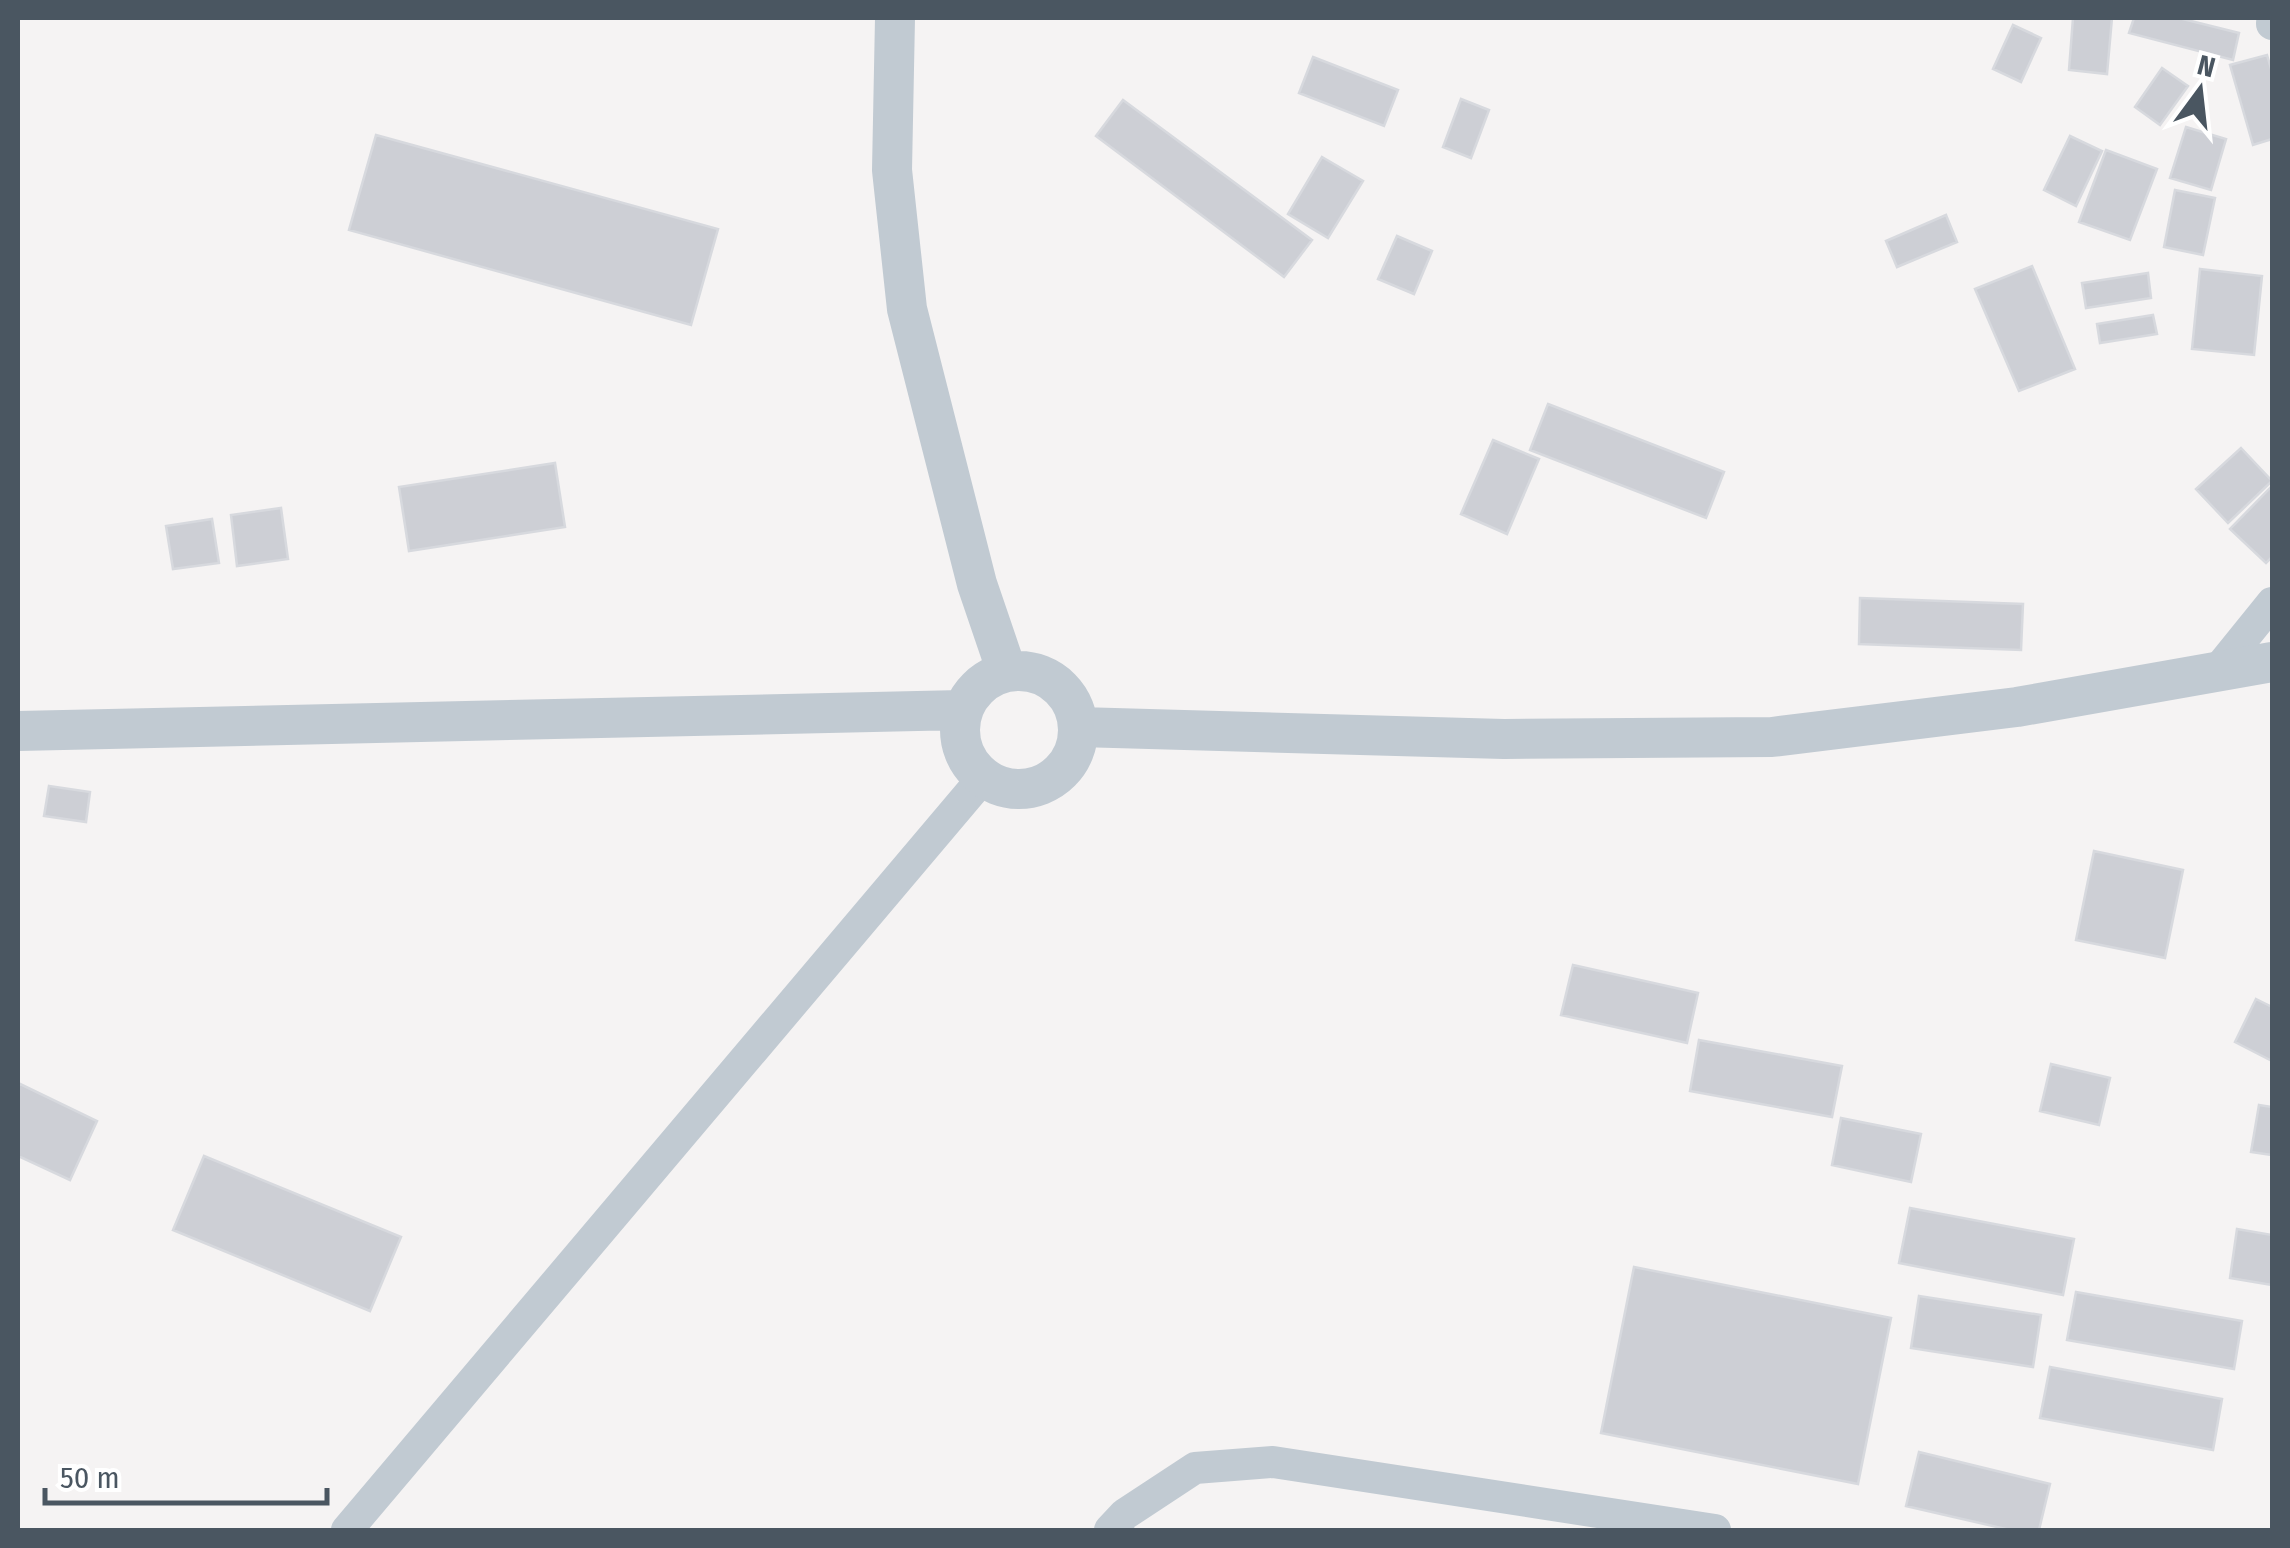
<svg xmlns="http://www.w3.org/2000/svg" width="2290" height="1548" font-family="'Fira Sans Condensed',sans-serif">
<style>
.building{fill:#cdcfd5;stroke:#d7d9de;stroke-width:2.5}
.lines{fill:none;stroke-linecap:round;stroke-linejoin:round}
.minor{stroke:#c1cad2;stroke-width:32}
.tertiary{stroke:#c1cad2;stroke-width:40}
</style>
<rect width="100%" height="100%" fill="#f5f3f3"/>
<path class="building" d="M2073,18H2112L2107,74L2069,70Z
M2134,18H2179L2239,33L2233,60L2129,33Z
M2013,25L2041,38L2021,82L1993,69Z
M2267,55L2272,72V139L2253,145L2230,65Z
M1313,57L1398,90L1384,126L1299,93Z
M2162,68L2188,86L2160,125L2135,107Z
M1461,99L1489,110L1471,158L1443,147Z
M1123,100L1312,240L1284,277L1096,136Z
M2186,127L2226,139L2211,190L2170,178Z
M376,135L718,229L691,325L349,230Z
M2070,136L2102,151L2076,206L2044,190Z
M2106,150L2157,169L2130,240L2079,222Z
M1322,157L1363,181L1328,238L1288,214Z
M2175,190L2215,198L2203,255L2164,247Z
M1946,215L1957,242L1897,267L1886,241Z
M1397,236L1432,251L1414,294L1378,279Z
M2032,266L2075,369L2019,391L1975,289Z
M2200,269L2262,276L2254,355L2192,349Z
M2148,273L2151,298L2086,308L2082,283Z
M2153,315L2157,334L2100,343L2097,324Z
M1548,404L1724,472L1706,518L1530,450Z
M1493,440L1539,459L1507,534L1461,514Z
M2241,448L2272,481L2228,523L2196,489Z
M555,463L565,527L409,551L399,487Z
M2272,486V557L2266,563L2230,529Z
M281,508L288,559L237,566L231,515Z
M212,519L219,563L173,569L166,526Z
M1860,598L2023,604L2021,650L1859,644Z
M49,786L90,792L86,822L44,816Z
M2094,851L2183,870L2165,958L2076,940Z
M1573,965L1698,993L1687,1043L1561,1015Z
M2256,999L2272,1007V1061L2235,1042Z
M1699,1040L1842,1066L1832,1117L1690,1091Z
M2051,1064L2110,1078L2099,1125L2040,1111Z
M18,1083L97,1121L70,1180L18,1156Z
M2259,1105L2272,1107V1155L2251,1152Z
M1841,1118L1921,1134L1911,1182L1832,1165Z
M204,1156L401,1237L370,1311L173,1230Z
M1910,1208L2074,1239L2063,1295L1899,1263Z
M2237,1229L2272,1235V1285L2230,1278Z
M1634,1267L1891,1318L1858,1484L1601,1433Z
M2076,1292L2242,1321L2234,1369L2067,1340Z
M1919,1296L2041,1315L2033,1367L1911,1348Z
M2050,1367L2222,1399L2213,1450L2040,1418Z
M1919,1452L2050,1484L2039,1530H2010L1906,1506Z"/>
<g class="lines">
<path class="minor" d="M2272,23V24
M2217,671L2272,603
M347,1530L982,779
M1110,1530L1125,1514L1195,1468L1273,1462L1715,1530"/>
<path class="tertiary" d="M895,18L892,170L907,309L977,584L1007,672
M960 730a59 59 0 1 1 118 0a59 59 0 1 1-118 0Z
M1079,727L1504,739L1772,737L2017,707L2272,662
M18,731L962,710"/>
</g>
<rect width="2290" height="1548" fill="none" stroke="#4a5661" stroke-width="40"/>
<g transform="translate(2200 90) rotate(15)" stroke="#ffffff" stroke-width="8" paint-order="stroke">
<path d="M0-8L18 38L0 25L-18 38Z" fill="#4a5661"/>
<text y="-15" font-size="28" font-weight="bold" text-anchor="middle" fill="#4a5661">N</text>
</g>
<path d="M45 1488v15h282v-15" fill="none" stroke="#4a5661" stroke-width="5"/>
<text x="60" y="1488" font-size="30" fill="#4a5661" stroke="#ffffff" stroke-width="8" paint-order="stroke">50 m</text>
</svg>
